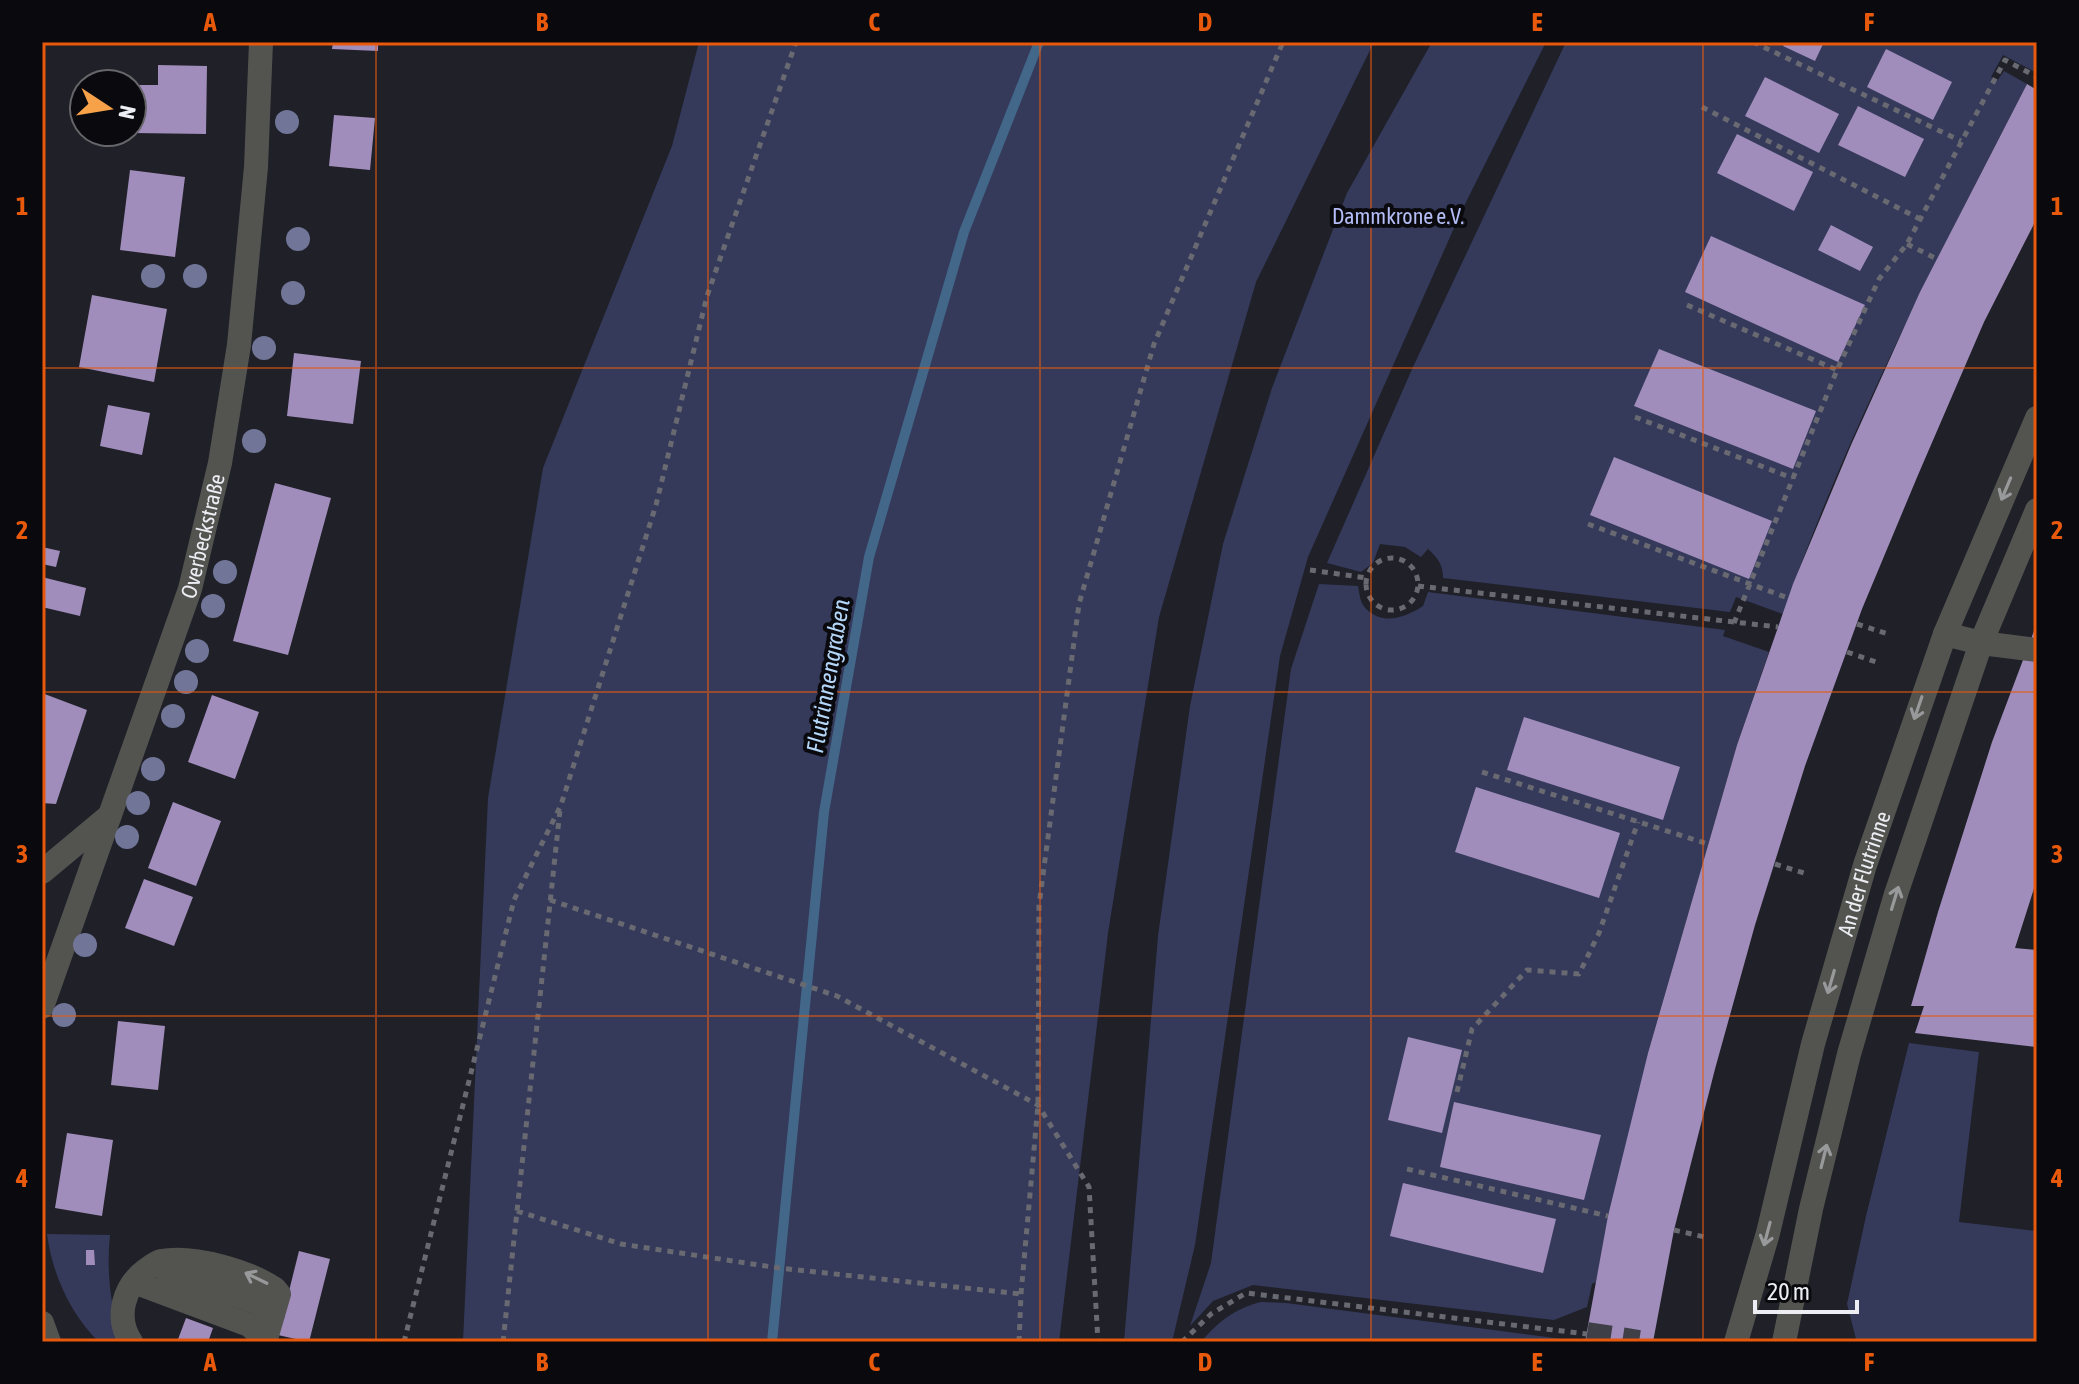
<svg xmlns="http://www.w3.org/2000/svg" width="2079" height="1384" font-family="'Asap Condensed',sans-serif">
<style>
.green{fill:#353a5b}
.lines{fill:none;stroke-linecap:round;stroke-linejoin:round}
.stream{stroke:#426789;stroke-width:10}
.building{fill:#a18dbb}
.minor-tunnel{stroke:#3e3f47;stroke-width:24;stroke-dasharray:24 12;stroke-linecap:butt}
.path{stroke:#686971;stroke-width:5;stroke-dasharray:6 6;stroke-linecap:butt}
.minor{stroke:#535450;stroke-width:24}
.tree{fill:#717699}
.oneway{stroke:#98999a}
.grid{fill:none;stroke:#e8590c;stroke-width:2;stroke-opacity:0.55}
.labels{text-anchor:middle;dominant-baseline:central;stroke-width:8;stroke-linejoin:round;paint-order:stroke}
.park-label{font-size:22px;fill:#b4bdf5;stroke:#0a0a0e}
.street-label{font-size:22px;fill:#edeef4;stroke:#0a0a0e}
.water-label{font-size:24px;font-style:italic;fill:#b4d6f8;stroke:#0a0a0e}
.neatline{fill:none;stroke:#e8590c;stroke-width:3}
.grid-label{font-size:26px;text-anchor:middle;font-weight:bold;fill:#e8590c}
</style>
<rect width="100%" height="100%" fill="#1f2028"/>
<path class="green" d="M699,42H1374L1256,282L1159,617L1108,933L1059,1342H463L488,798L543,468L672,146Z
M1432,42H1546L1462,210L1308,557L1280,656L1195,1245L1172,1342H1124L1158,936L1190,706L1223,544L1272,388L1347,193Z
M1566,42H2037V73L2003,55L1991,77L1997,81L2004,71L2027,84C1938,257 1847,430 1783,614L1736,597L1730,612L1443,578C1443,565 1438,558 1428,549L1421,557L1405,547L1380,544L1373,563L1361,572L1327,563L1413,367Z
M1319,584L1358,586C1359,591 1360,601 1363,605C1379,627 1405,618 1423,606L1428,592L1725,630L1723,636L1769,652L1737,745L1648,1053L1596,1282L1592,1284L1587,1307L1554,1320L1253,1285L1213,1301L1190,1326L1211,1263L1291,669Z
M1909,1043L1979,1052L1959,1222L2037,1231V1342H1879L1856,1339L1847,1304L1866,1216Z
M47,1234L110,1235C106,1272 111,1307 121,1342H99C70,1314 52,1273 47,1234Z
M1261,1302L1286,1303L1585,1342H1201C1219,1321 1234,1309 1261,1302Z"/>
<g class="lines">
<path class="stream" d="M772,1342L824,812L869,557L964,232L1039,42"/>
</g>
<path class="building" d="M333,42H378V51L332,49Z
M1785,42H1824L1815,61L1783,46Z
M1886,49L1952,82L1933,120L1867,87Z
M158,65L207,66L206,134L133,133L134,85H158Z
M1765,77L1839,114L1819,153L1745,116Z
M2027,84L2037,90V218L1984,322L1918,475L1862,609L1805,766L1755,925L1715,1069L1674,1230L1653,1342H1585L1608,1216L1648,1053L1737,745L1793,584L1851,445L1920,292Z
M1858,106L1924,139L1905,177L1838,145Z
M334,115L375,118L370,170L329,166Z
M1737,134L1813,172L1794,211L1717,173Z
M130,170L185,177L175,257L120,250Z
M1831,225L1873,247L1860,271L1818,250Z
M1711,236L1865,305L1838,362L1685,292Z
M92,295L167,309L154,382L79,367Z
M1659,349L1816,411L1793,469L1634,406Z
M294,353L361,361L353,424L287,416Z
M108,405L150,413L142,455L100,446Z
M1614,457L1772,521L1749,579L1590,515Z
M275,483L331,498L288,655L233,641Z
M42,547L60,551L56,567L42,564Z
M42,577L86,588L80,616L42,607Z
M2037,623V879L2015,948L2037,950V1047L1915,1033L1924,1006H1911L1938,912L1992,742Z
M42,693L87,710L56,804L42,803Z
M212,695L259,712L235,779L188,762Z
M1524,717L1680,767L1663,820L1507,770Z
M1476,787L1620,833L1599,898L1455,852Z
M173,802L221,821L196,886L148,868Z
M144,879L193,897L174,946L125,928Z
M118,1021L165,1026L158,1090L111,1085Z
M1408,1037L1462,1050L1442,1133L1388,1120Z
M1454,1102L1601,1135L1584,1200L1440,1167Z
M67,1133L113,1140L102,1216L55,1208Z
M1403,1183L1556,1219L1543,1273L1390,1236Z
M86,1250H94L95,1265H86Z
M299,1251L330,1259L309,1342L278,1335Z
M186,1318L213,1328L208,1342H177Z"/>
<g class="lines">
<path class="minor-tunnel" d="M1587,1334L1639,1342"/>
<path class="path" d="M1753,42L1961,141
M1702,107L1920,219
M1907,244L1937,259
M1687,305L1837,370
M1635,417L1792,478
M1588,524L1788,598
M1366 584a26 26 0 1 1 52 0a26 26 0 1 1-52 0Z
M1310,570L1367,578
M1418,586L1778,627
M1734,623L1837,370L1879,279L1907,244L2005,60L2037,77
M1857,624L1891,635
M1847,652L1879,663
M1482,772L1708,844
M1775,864L1804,873
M550,900L837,996L1038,1105L1089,1187L1098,1342
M1457,1092L1472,1029L1527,970L1579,974L1599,933L1638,822
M1407,1169L1608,1216
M517,1211L621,1244L779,1268L1021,1294
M1674,1230L1709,1238
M404,1342L514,900L561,805L656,505L707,296L796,42
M503,1342L560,810
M1019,1342L1021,1294L1038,1105L1039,905L1079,604L1154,344L1283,42
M1182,1342L1211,1314L1246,1293L1587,1334"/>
<g class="minor">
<path d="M1945,634L1981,643L2037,650"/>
<path d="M42,872L108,817"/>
<path id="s1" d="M42,1007L190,589L220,463L239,345L256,167L261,42"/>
<path d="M165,1269L258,1303L273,1314"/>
<path d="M134,1282L249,1325L257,1332L262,1342"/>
<path d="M42,1323L49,1342"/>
<path d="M131,1342C115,1318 123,1287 146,1270C150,1267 156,1262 161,1261C194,1255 248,1271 275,1289L279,1294L265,1342"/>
<path id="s2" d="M1736,1342L1768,1233L1813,1044L1865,865L1945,634L2037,418"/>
<path d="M1784,1342L1811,1209L1849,1054L1896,894L1981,643L2037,510"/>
</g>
</g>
<g class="tree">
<circle cx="287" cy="122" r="12"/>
<circle cx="298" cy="239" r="12"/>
<circle cx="153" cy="276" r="12"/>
<circle cx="195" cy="276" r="12"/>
<circle cx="293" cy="293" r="12"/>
<circle cx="264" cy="348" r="12"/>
<circle cx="254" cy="441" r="12"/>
<circle cx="225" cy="572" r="12"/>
<circle cx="213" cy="606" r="12"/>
<circle cx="197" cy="651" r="12"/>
<circle cx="186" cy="682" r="12"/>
<circle cx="173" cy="716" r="12"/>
<circle cx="153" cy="769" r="12"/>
<circle cx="138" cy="803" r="12"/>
<circle cx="127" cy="837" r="12"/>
<circle cx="85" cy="945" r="12"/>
<circle cx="64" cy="1015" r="12"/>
</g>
<defs><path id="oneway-shaft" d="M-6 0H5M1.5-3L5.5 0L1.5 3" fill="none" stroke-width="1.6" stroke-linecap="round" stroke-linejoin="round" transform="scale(2)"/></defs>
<g class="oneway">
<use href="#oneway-shaft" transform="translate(2006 489) rotate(113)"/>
<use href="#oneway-shaft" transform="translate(1918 708) rotate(109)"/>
<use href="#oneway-shaft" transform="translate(1895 898) rotate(-73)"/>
<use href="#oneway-shaft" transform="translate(1831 982) rotate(106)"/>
<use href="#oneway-shaft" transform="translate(1824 1156) rotate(-76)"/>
<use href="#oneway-shaft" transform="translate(1767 1234) rotate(105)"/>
<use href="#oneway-shaft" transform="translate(256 1278) rotate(-154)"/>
</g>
<path class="grid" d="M376,42V1342M708,42V1342M1040,42V1342M1371,42V1342M1703,42V1342M42,368H2037M42,692H2037M42,1016H2037"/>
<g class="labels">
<g class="park-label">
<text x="1398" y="216">Dammkrone e.V.</text>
</g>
<g class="street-label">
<text stroke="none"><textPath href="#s1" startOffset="498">Overbeckstraße</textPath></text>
<text stroke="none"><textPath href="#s2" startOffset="486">An der Flutrinne</textPath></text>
</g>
<g class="water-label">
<text transform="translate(828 676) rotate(-80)">Flutrinnengraben</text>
</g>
</g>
<rect width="2079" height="1384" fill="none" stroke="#0a0a0e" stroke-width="88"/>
<g transform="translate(108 108) rotate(102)"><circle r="38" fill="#0a0a0e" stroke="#65656a" stroke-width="2"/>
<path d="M0-6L14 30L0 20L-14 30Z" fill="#f7a248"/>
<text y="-12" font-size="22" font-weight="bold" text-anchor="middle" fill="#edeef4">N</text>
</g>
<path d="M1755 1300v12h102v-12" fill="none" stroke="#edeef4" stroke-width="4"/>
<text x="1767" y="1300" font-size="24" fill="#edeef4" stroke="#0a0a0e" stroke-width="6" paint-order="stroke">20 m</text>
<rect x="44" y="44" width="1991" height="1296" class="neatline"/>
<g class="grid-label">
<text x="210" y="31">A</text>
<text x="542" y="31">B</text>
<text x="874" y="31">C</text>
<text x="1205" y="31">D</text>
<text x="1537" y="31">E</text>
<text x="1869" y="31">F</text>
<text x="22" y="215">1</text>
<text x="2057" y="215">1</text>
<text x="22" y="539">2</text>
<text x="2057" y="539">2</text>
<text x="22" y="863">3</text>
<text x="2057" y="863">3</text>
<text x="22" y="1187">4</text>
<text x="2057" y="1187">4</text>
<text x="210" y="1371">A</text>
<text x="542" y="1371">B</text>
<text x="874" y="1371">C</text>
<text x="1205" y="1371">D</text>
<text x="1537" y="1371">E</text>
<text x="1869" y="1371">F</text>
</g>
</svg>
